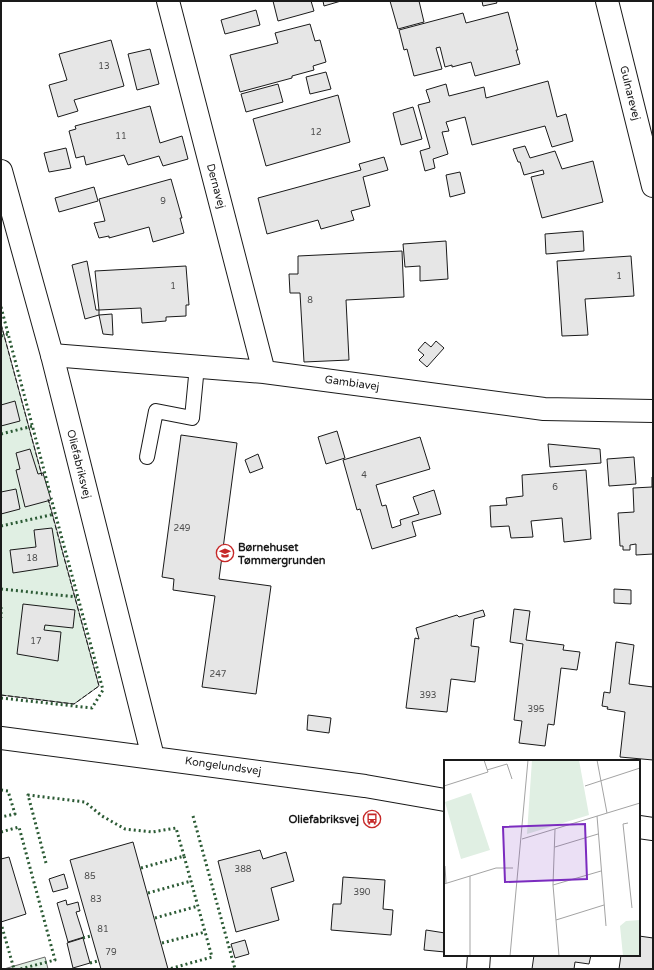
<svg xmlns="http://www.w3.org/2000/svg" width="654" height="970" font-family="'Varela Round',sans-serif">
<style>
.green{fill:#e0efe3;stroke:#6a6a6a}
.building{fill:#e6e6e6;stroke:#1a1a1a}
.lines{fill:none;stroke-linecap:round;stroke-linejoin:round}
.service-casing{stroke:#1a1a1a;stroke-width:16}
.minor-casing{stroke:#1a1a1a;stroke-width:24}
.tertiary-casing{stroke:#1a1a1a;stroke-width:24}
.service{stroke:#fff;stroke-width:14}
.minor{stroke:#fff;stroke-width:22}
.tertiary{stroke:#fff;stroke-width:22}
.hedge{stroke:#2b5a34;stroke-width:3;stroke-dasharray:2 3;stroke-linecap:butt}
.fence{stroke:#1a1a1a;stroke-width:1;stroke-dasharray:5 2;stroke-linecap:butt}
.labels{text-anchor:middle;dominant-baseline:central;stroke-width:3;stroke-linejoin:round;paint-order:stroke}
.number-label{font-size:9px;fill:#4d4d4d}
.street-label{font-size:11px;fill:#1a1a1a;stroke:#fff}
.poi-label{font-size:11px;font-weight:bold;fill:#1a1a1a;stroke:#fff;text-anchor:start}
.inset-road{fill:none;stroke:#a3a3a3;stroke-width:1}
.view{fill:#7b2cbf;fill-opacity:0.15;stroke:#7b2cbf;stroke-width:2}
.inset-edge{fill:none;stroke:#1a1a1a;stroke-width:2}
</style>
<rect width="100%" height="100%" fill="#fff"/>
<path class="green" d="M1,324L99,686L74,704L1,695Z
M45,957L48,969H4Z"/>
<path class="building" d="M273,1H311L314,11L278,21Z
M323,1H341L324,6Z
M390,1H419L424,22L398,29Z
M482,1H496L497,3L483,6Z
M256,10L260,25L225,34L221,20Z
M508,12L518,50H516L520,64L475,76L471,62L452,67V65L445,67L440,47L436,48L442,69L414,76L407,49L404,50L399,30L463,13L466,23Z
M310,24L315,41L320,40L326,62L313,66L314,70L292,76V78L240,92L230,55L278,43L275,33Z
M111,40L124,86L74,100L78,111L58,117L49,85L67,80L59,54Z
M150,49L159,84L137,90L128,54Z
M326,72L331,89L310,94L306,77Z
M548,81L557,117L566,114L573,141L552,147L545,126L472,145L465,117L446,122L449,131L442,132L448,154L433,159L435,168L425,171L420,151L430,148L418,105L430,102L426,90L446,84L449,96L484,87L486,98Z
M278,84L283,102L246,112L241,94Z
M338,95L350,142L266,166L253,119Z
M150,106L160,143L182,136L188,159L163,166L159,156L128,165L124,155L86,165L84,156L76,158L69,131L76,129L75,126Z
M413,107L422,139L401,145L393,113Z
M525,146L530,158L555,151L562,169L593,161L603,202L542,218L531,177L544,174L543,170L524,175L520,162H518L513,149Z
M66,148L71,168L49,172L44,153Z
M384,157L388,170L363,177L370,206L351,211L354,220L321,229L318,220L267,234L258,198L361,170L359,164Z
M460,172L465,193L450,197L446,175Z
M171,179L182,218H180L184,233L153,242L149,227L109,238V236L99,238L94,223L105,221L99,199Z
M94,187L98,201L59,212L55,198Z
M583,231L584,251L546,254L545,234Z
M446,241L448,279L420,281V266L405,267L403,244Z
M402,251L404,297L346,300L349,360L304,362L300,293H290L289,274H298V256Z
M631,256L634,296L585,299L588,335L562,336L557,261Z
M87,261L96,310H99V315L112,314L113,335L103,334L99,315L85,319L72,265Z
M186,266L189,305H186V316L166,317V321L142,323L141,308L99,310L95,271Z
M436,341L444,348L427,367L419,360L424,355L418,350L425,342L431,347Z
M15,401L20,421L1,426V403V405Z
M337,431L345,458L326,464L318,437Z
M181,435L237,443L219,579L271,586L256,694L202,687L215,596L173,590L174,579L162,577Z
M420,437L430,469L376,485L382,506L386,505L392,528L401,525L400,520L419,514L413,497L434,490L441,514L412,522L416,536L372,549L360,509L357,510L343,460Z
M548,444L600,449L601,463L550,467Z
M30,449L38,474L43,473L51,500L25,507L16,470L20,469L16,453Z
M258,454L263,468L250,473L245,460Z
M634,457L636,484L609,486L607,459Z
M586,470L591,539L564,542L562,518L531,521L533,537L511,538L509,526L491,527L490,506L507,505L506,498L523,496L522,475Z
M652,477H653V554L636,555V544L630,545V550H623V546H620L618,513L634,512L633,488L652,487Z
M16,489L20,509L1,514V492Z
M52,528L58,566L13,573L10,550L36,547L34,530Z
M614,589L631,590V604L614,603Z
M23,604L75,610L73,628L45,625L44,630L61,632L58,661L17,654Z
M514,609L530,611L526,640L564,645L563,650L580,652L577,670L561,668L554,725L548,724L545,746L519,743L522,721L514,720L523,644L510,642Z
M483,610L485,616L474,619L471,646L479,647L475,682L451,679L447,712L406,708L415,638L419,639L416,628L457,615L459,617Z
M616,642L634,645L629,684L653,687V760L620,757L625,712L607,709L608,707L602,706L604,692L610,693Z
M308,715L331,718L329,733L307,730Z
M133,842L168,969H101L70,860Z
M260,850L263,859L286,852L294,881L271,888L279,920L236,932L218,861Z
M9,857L26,914L1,922V859Z
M64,874L68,888L53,892L49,879Z
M343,877L385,880L383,909L393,910L391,935L331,930L333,904H341Z
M66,900L67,905L78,902L80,911L76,912L84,937L68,942L57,903Z
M426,930L445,933V952L424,950Z
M639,936L653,938V969H619L621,955H639Z
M83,938L90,963L73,968L67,943Z
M245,940L249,954L235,958L231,944Z
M534,955H591L589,964L575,962L574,969H532Z"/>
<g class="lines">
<defs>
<path id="service" d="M147,457L156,411L192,418L197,366"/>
<path id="minor" d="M168,1L264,372
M607,1L653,186
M52,355L264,372L544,409L653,411
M478,969L479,955"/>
<path id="tertiary" d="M1,171L52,355L153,757
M1,738L365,786L445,800
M639,827L653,829"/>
</defs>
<use href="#service" class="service-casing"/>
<use href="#minor" class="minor-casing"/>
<use href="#tertiary" class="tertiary-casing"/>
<use href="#service" class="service"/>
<use href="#minor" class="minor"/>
<use href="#tertiary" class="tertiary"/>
<path class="hedge" d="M1,307L50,493
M1,336L8,334
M1,434L33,426
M1,526L55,514
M1,589L77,597
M1,607V618
M1,698L92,708L103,690L51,498
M1,790L8,791L15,814L1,817
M193,816L235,969
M1,832L19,827L55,960L20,969
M46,863L28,795L85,802L102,816L125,829L152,832L176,828L184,856
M141,868L184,856L212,957L169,969
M148,893L191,881
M155,918L198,906
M2,927L14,969
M83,938L91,936
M162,943L205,932
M90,963L98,961"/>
<path class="fence" d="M1,324L42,476
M1,695L74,704L99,686L48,499"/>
</g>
<defs>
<symbol id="school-ring" viewBox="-11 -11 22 22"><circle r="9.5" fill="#fff" stroke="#c62828" stroke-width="1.5"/><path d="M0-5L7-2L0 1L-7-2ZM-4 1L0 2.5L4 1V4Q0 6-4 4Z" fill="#c62828"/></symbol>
<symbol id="bus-ring" viewBox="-11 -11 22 22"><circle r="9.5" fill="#fff" stroke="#c62828" stroke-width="1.5"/><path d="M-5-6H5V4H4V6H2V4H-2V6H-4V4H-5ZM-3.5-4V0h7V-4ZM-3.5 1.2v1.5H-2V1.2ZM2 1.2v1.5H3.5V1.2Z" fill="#c62828"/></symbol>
</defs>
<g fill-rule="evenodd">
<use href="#school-ring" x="215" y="543" width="20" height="20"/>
<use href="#bus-ring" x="362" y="809" width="20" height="20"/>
</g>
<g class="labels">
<g class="number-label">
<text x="104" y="66">13</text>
<text x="316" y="132">12</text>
<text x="121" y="136">11</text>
<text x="163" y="201">9</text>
<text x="619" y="276">1</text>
<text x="173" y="286">1</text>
<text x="310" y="300">8</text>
<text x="364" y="475">4</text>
<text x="555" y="487">6</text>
<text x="182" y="528">249</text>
<text x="32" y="558">18</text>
<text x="36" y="641">17</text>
<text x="218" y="674">247</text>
<text x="428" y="695">393</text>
<text x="536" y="709">395</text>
<text x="243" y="869">388</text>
<text x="90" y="876">85</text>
<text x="362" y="892">390</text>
<text x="96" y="899">83</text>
<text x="103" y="929">81</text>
<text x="111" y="952">79</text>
</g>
<g class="street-label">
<text transform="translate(630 93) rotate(76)">Gulnarevej</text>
<text transform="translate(216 186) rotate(75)">Dernavej</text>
<text transform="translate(352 383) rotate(8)">Gambiavej</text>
<text transform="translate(79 464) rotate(76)">Oliefabriksvej</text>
<text transform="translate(223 766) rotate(8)">Kongelundsvej</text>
</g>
<g class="poi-label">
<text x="238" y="547">Børnehuset<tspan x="238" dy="13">Tømmergrunden</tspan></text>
<text x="359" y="819" text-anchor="end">Oliefabriksvej</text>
</g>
</g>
<g transform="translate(444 760)">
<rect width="196" height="196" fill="#fff"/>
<path d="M88,0H135L145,55L83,74ZM27,33L46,90L17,99L1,42ZM196,160V196H179L176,166L182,161Z" fill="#e0efe3"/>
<path class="inset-road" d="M153,0L163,53M43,10L63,4L68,19M0,26L44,12L40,0M141,26L196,8M153,56L162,166M184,63L179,64L188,148M111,69L109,125L115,196M78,79L196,43M111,87L154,74M1,106L2,123M26,116V196M0,124L52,108H69M109,125L157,111M112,160L160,145M66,196L84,0"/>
<path class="view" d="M141,64L143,119L61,122L59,67Z"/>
<rect width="196" height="196" class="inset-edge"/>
</g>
<rect width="654" height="970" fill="none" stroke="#1a1a1a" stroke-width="4"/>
</svg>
